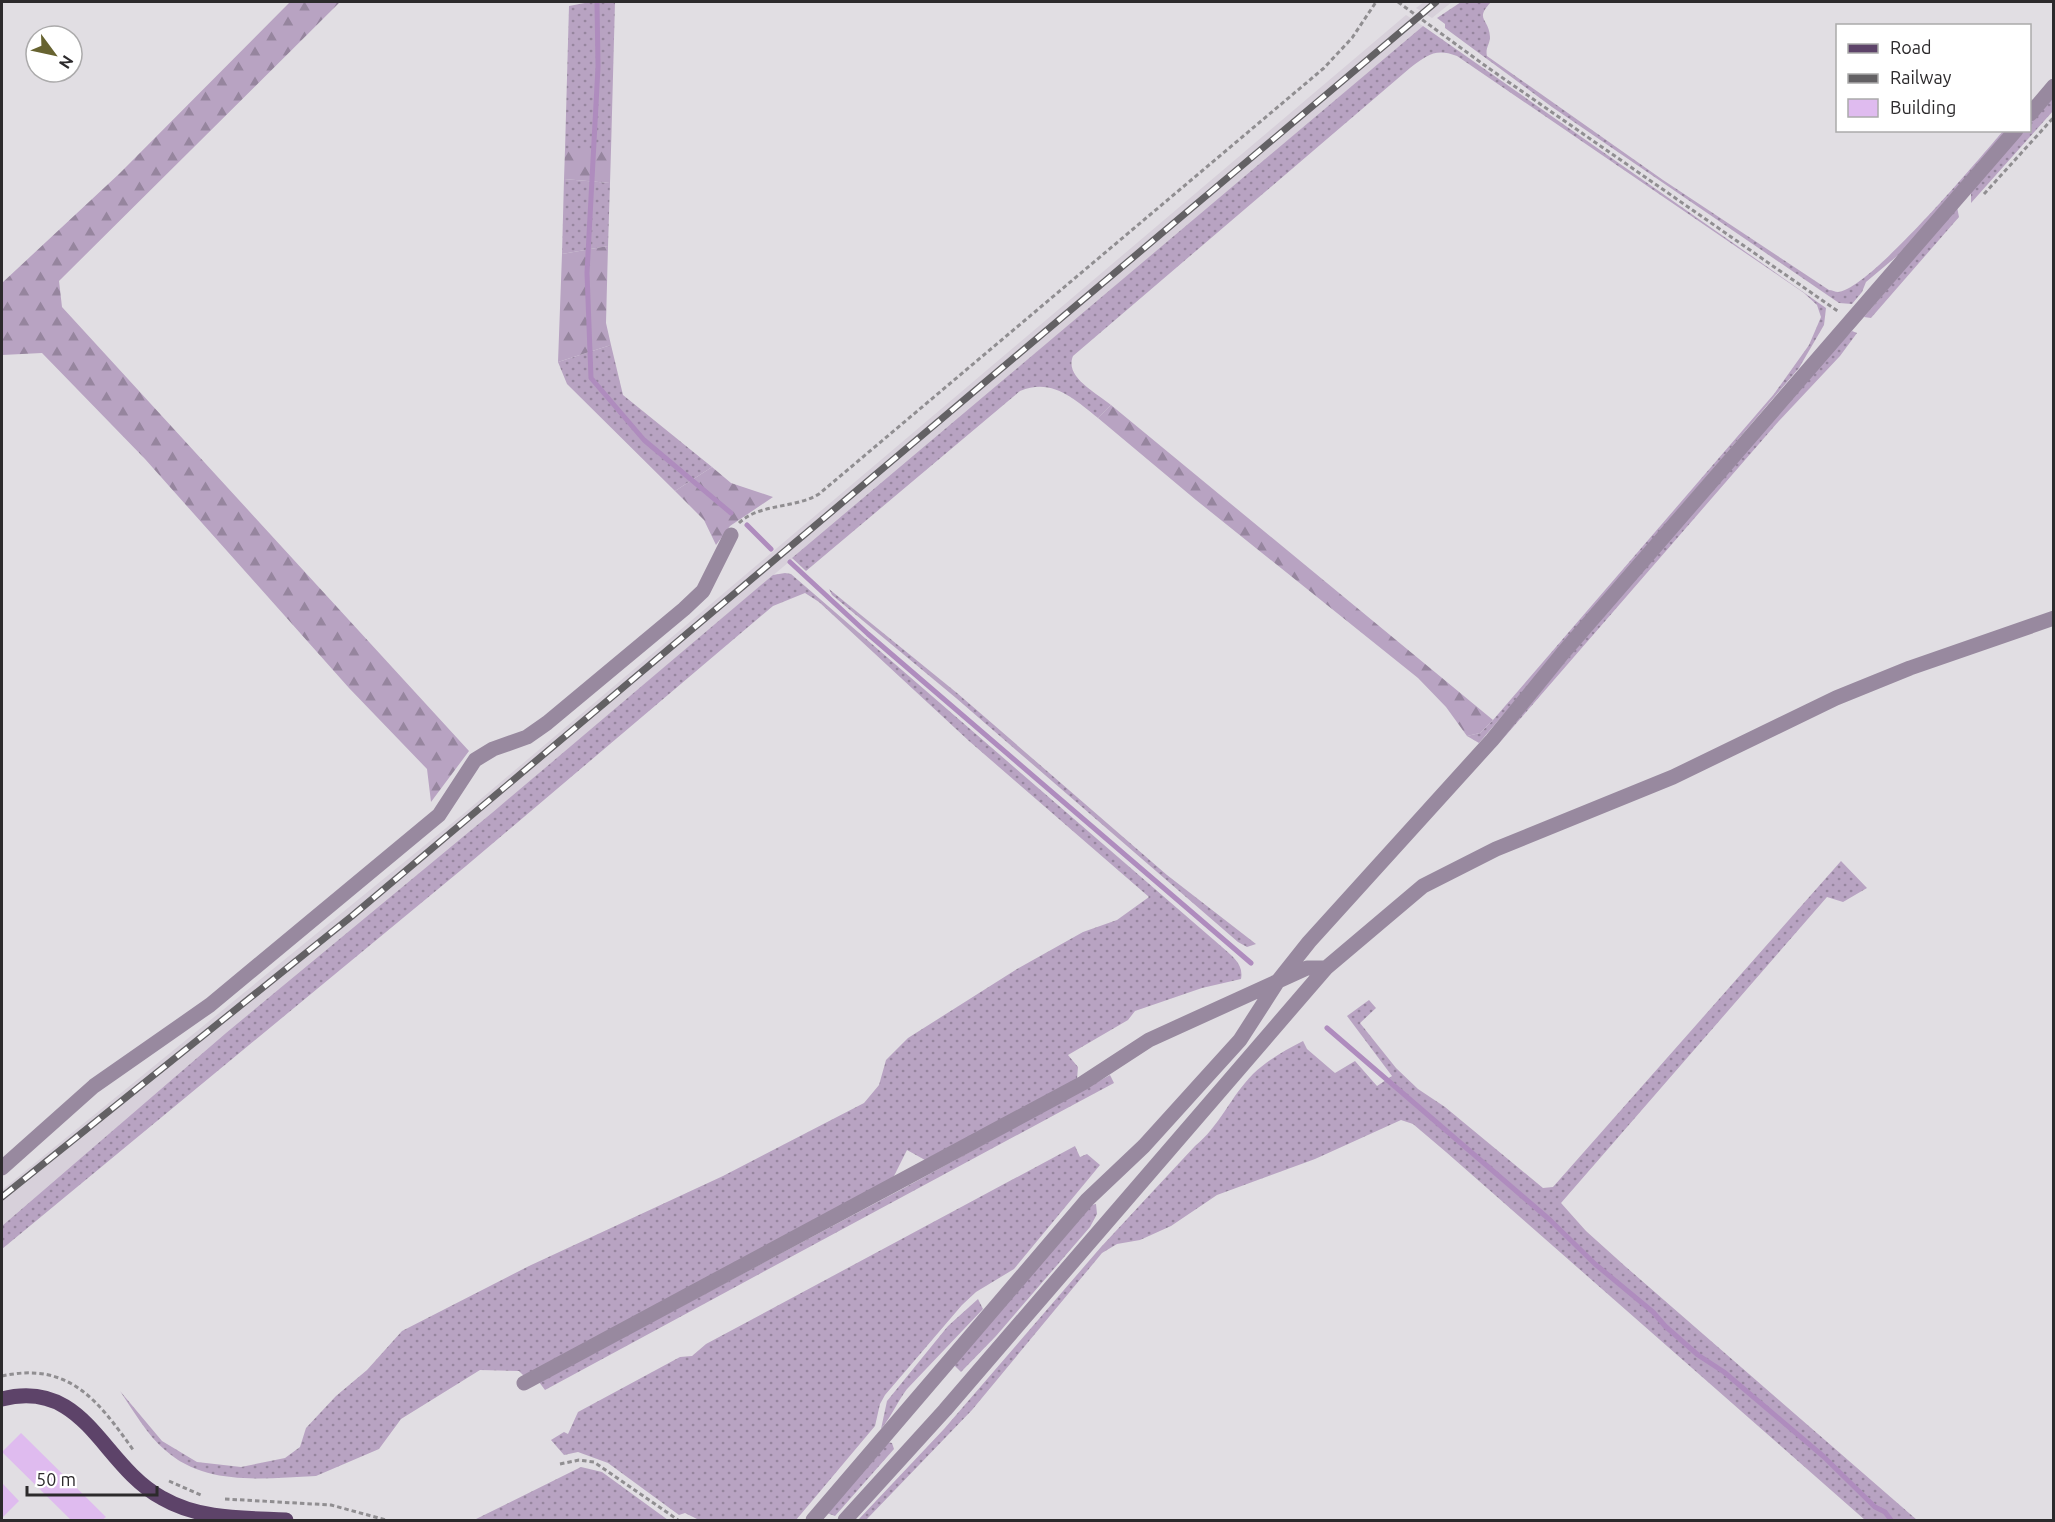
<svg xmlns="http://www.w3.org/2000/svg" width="2055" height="1522" font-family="Ubuntu,sans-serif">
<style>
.built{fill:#d7d0da}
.grass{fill:url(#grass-dots)}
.forest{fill:url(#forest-firs)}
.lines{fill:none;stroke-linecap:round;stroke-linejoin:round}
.stream{stroke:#af8cbe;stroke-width:5}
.building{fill:#dfbbef}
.path{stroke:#908e91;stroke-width:3;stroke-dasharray:4.5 3;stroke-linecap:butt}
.minor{stroke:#98899f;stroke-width:15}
.major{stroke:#5d4369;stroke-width:15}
.rail-casing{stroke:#636164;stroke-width:7}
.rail{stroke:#fff;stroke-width:4.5;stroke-dasharray:14;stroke-linecap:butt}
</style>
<defs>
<pattern id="grass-dots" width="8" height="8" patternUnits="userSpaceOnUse" patternTransform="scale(1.5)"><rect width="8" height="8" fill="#b8a3c2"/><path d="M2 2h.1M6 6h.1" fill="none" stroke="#96859e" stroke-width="1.8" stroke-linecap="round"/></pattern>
<pattern id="forest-firs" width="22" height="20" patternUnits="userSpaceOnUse" patternTransform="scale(1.5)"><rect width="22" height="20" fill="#b8a3c2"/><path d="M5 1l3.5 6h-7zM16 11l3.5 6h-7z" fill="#96859e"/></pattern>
</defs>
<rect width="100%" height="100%" fill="#e1dee3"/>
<path class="built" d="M1424,2H1452L1432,18L1416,8Z
M1406,15L1423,26L493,812L226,1033L2,1226V1190L462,815Z"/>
<path class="grass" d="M590,2H615L611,150H565L569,6Z
M1461,2H1491C1474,20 1489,18 1490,37C1490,44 1485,48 1487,56L1663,180L1829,290C1832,290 1835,292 1838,292C1869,290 1979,159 2003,131H2008L1909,246L1866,282L1862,292L1852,304L1839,303L1552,107L1445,28V24L1437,18Z
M1423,26L1826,308L1824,325L1799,368L1479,743L1467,736L1480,733L1493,720L1774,394L1809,345L1821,317L1817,305L1804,293L1457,56C1435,48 1428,55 1410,68L1073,356C1064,377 1097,393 1111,405L1098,418C1073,398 1052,378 1020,391L806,571L792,558Z
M2053,95V111L1971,203V192L2023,131L2030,130V122Z
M564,179L610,183L608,246L562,254Z
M1957,207L1959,217L1871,318L1864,317Z
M1852,331L1857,333L1840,356L1778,422L1494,749L1553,676L1826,356Z
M611,345L623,395L712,467L675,491L567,384L558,362Z
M785,573L791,574L1222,947C1232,956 1244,964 1241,979L1202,988L1135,1011L1128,1020L1068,1055L1078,1067L1077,1079L925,1160L907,1150L893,1178L524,1376L519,1371L480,1370L401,1419L379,1449L316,1476C265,1478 206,1487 165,1450C147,1435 133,1410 120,1391L162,1441L197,1462L241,1467L285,1458L300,1447L306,1428L336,1396L367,1370L402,1331L529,1266L723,1176L864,1103L879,1085L886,1060L908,1038L1017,969L1083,932L1117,920L1149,897L969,741L819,602L805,593L773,606L466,866L2,1249V1226L226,1033L493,812L773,575Z
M829,589L957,693L1167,875L1256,944L1247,947L1238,942L956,698L832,595Z
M1841,861L1867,888L1843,902L1827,897L1561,1203L1586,1231L1626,1267L1917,1520H1865L1446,1152L1413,1124L1401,1120L1315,1159L1217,1195L1171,1226L1140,1240L1117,1244L1102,1253L972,1410L866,1520H858L944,1429L1101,1247L1195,1146C1219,1127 1231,1096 1253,1074C1268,1060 1285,1050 1303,1041L1307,1049L1335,1073L1355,1061L1377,1086L1392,1076L1347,1016L1369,1000L1376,1008L1360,1023L1396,1068L1418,1089L1445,1107L1543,1188L1553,1187Z
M1110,1075L1114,1083C924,1185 735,1287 545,1390L539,1382L904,1188Z
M1075,1146L1080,1157L1087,1154L1100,1165L1014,1269L976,1292L962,1305L885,1395L880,1404L875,1426L796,1520H699L685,1513L679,1515L608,1463L578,1452L564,1455L551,1440L564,1432L568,1434L578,1412L680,1357L692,1356L706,1344Z
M1096,1204L1097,1214L1090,1227L996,1336L961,1372L953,1364L1092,1205Z
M978,1299L983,1309L907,1389C897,1402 892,1416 881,1429L887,1401L948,1326Z
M887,1442L892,1443L894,1449L835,1516L827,1513Z
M581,1467L602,1472L668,1520H474Z"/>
<path class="forest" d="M290,2H340L59,281L62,307L469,751L431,802L427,769L349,688L145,459L42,353L2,355V283L120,173Z
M565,150H611L610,183L564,179Z
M608,246L606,323L611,345L558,362L562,254Z
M1111,405L1493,720L1480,733L1467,736L1446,707L1418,678L1196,500L1098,418Z
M712,467L731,483L773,497L730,526L716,545L704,520L675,491Z"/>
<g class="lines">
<path class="stream" d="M597,2L598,67L587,273L591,378L644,440L731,513
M747,525L771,549
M790,562L868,634L1251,963
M1327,1028L1550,1220L1595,1264L1653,1312L1665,1326L1698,1355L1724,1372L1823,1456L1875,1507L1885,1512L1891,1520"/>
</g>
<path class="building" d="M21,1433L106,1517L102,1520H71L2,1452Z
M3,1484L19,1501L2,1518V1486Z"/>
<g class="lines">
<path class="path" d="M1398,2L1487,67L1839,312
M1984,194L2054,117
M739,523C760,503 794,509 819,494L1324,68L1352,38L1376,2
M2,1376C70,1361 99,1402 134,1451
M560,1464L579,1460L594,1462L678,1520
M169,1481L201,1495
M225,1499L331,1505L386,1520"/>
<path class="minor" d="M2030,114L2054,86
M2,1168L94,1086L210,1005L439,815L475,760L493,749L527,737L547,723L684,609L703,591L731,535
M524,1383L1083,1083L1149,1040L1307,968H1326
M813,1520L1087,1200L1144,1146L1240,1040L1278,981L1309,942L1492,740L1563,653L2016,130
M845,1520L945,1410L1326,968L1423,886L1496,849L1673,777L1836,698L1910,668L2054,618"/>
<path class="major" d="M2,1399C86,1378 101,1465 162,1498C200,1520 244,1518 286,1520"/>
<defs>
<path id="rail" d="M2,1197L352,916L1436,2"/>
</defs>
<use href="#rail" class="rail-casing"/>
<use href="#rail" class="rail"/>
</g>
<rect width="2055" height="1522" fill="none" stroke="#2c2a2c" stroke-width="6"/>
<rect x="1836" y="24" width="195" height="108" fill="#ffffff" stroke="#abaaab" stroke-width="1.5"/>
<rect x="1848" y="44" width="30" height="9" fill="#5d4369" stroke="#abaaab" stroke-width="1.5"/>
<text x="1890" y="54" font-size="18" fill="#2c2a2c">Road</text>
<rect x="1848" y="74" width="30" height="9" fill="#636164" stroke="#abaaab" stroke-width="1.5"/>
<text x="1890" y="84" font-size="18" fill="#2c2a2c">Railway</text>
<rect x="1848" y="99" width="30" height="18" fill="#dfbbef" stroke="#abaaab" stroke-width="1.5"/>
<text x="1890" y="114" font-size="18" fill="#2c2a2c">Building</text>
<g transform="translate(54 54) rotate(123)"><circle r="28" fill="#ffffff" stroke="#abaaab" stroke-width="1.5"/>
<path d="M0-4.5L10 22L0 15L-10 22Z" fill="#676330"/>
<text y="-9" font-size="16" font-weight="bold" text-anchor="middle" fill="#2c2a2c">N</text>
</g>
<path d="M27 1486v9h130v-9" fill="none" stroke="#2c2a2c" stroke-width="3"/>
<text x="36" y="1486" font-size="18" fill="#2c2a2c" stroke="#ffffff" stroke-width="4.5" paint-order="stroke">50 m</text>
</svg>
